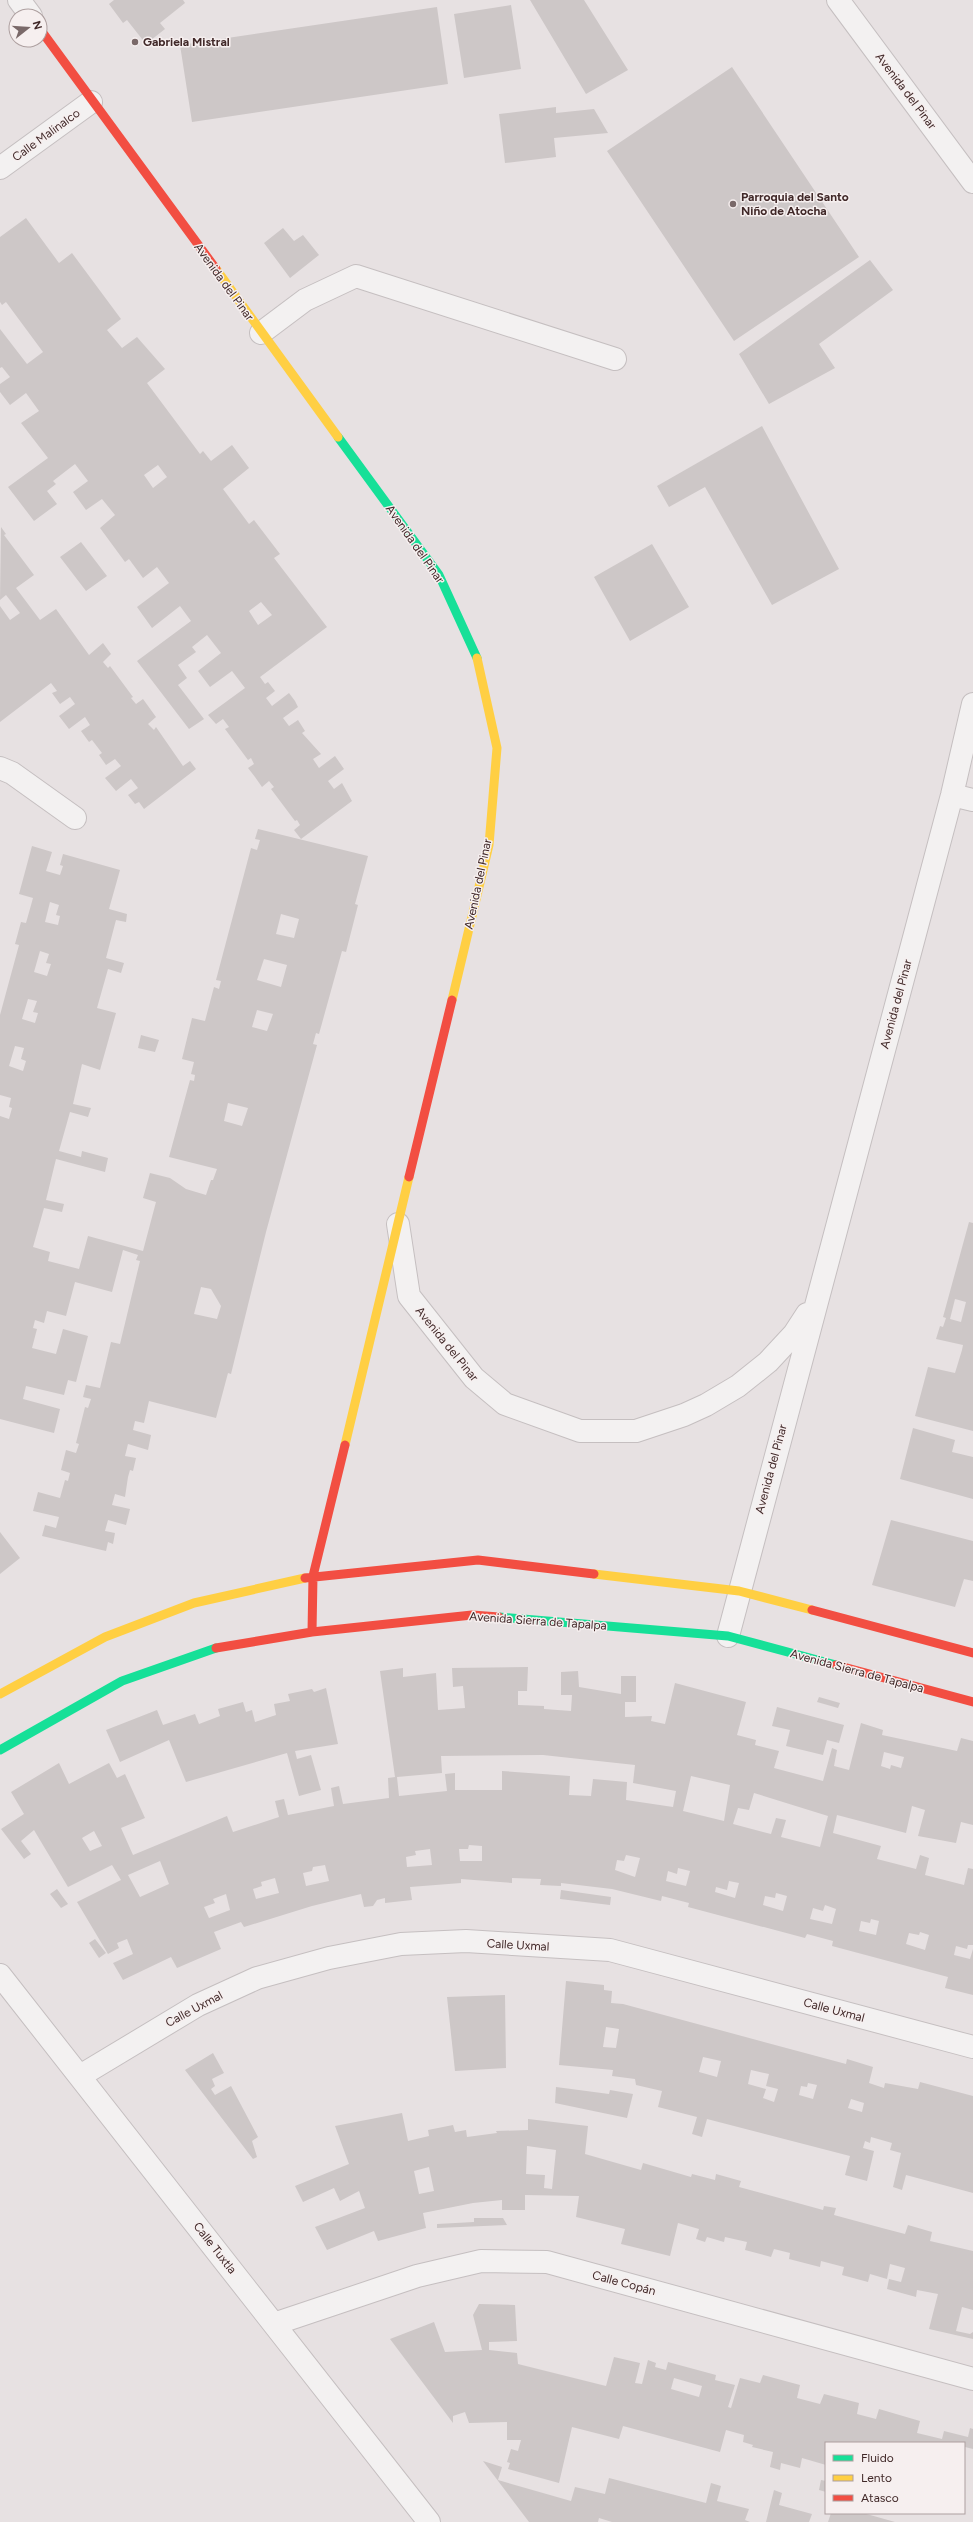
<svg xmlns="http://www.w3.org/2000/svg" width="973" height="2522" font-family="Figtree,sans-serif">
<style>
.building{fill:#cdc7c7;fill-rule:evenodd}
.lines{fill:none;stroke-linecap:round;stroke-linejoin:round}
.lane-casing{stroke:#c5bfc0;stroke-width:24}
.street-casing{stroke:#c5bfc0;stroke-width:24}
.lane{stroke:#f3f1f1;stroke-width:22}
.street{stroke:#f3f1f1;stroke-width:22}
.fast{stroke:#16e098;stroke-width:9}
.slow{stroke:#ffcf43;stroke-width:9}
.jam{stroke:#f24e42;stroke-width:9}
.poi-dot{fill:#7a6969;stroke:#f6efef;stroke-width:1.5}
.labels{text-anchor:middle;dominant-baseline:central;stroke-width:3;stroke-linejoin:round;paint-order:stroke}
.poi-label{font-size:12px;font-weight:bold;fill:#402828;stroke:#f6efef;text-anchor:start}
.street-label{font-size:12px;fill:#402828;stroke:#f6efef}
</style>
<rect width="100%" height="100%" fill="#e7e1e2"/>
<path class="building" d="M114,0H183L185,3L160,23L165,29L146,44L127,20L123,23L109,4Z
M530,0H584L628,70L586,94Z
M511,5L521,69L464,78L454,14Z
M437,7L448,84L192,122L180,45Z
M732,67L859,257L734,341L607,151Z
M556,107V113L594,109L608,133L554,138L556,157L505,163L499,114Z
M26,218L59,263L72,253L121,319L107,330L122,348L137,337L165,369L147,383L200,454L203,451L211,461L232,445L249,468L223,489L249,524L254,520L280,554L274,558L327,627L260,677L265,684L268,682L275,691L266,698L272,706L289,693L295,701L298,707L283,718L289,726L298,720L305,731L302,733L321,754L313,759L319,768L335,756L344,769L328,781L334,789L342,783L352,801L301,839L294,830L300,825L297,820L295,821L271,789L274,787L269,781L262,787L255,777L248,768L254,764L251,758L248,760L225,729L229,727L223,719L216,724L208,715L245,688L232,671L210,687L198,671L221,653L207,635L192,647L196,652L178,665L187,678L178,685L204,719L189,729L137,661L191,621L180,606L152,628L137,607L169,583L157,567L143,578L129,559L125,562L100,528L115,515L102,499L86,510L73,492L88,481L75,464L53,481L56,484L47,491L57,504L34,521L8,487L48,458L21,423L39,411L26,393L10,405L0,392V384L10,377L2,367L0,368V329L27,364L43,352L6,302L2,305L0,302V237ZM158,465L167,477L153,488L144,475ZM261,602L272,615L258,625L249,611Z
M283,228L294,241L303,235L319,255L290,278L264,243Z
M870,260L893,290L819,344L835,368L769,404L739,354Z
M762,426L839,569L772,605L705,487L669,507L657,486Z
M1,527L6,534L4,535L34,575L16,588L40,620L56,609L89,655L103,643L111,654L103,662L108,668L110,666L133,697L131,698L136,704L143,699L156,717L148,724L154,730L156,727L183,766L190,761L196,769L144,809L139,802L135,804L128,795L138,788L131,779L116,791L105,778L121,766L115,759L106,765L99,755L102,753L92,740L89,742L81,731L90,725L85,717L69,729L59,716L75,704L70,697L60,704L52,693L57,691L51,683L0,722V606L10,620L20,613L6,595L0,600Z
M81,542L107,576L86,591L60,557Z
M652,544L689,607L630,641L594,577Z
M258,829L368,856L355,904L358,905L346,952L342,951L319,1034L316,1033L313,1044L317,1045L266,1232L231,1374L228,1373L216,1418L149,1401L144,1423L135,1421L133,1430L151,1435L148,1450L128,1444L125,1456L136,1458L133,1471L130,1470L128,1477L125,1497L115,1494L112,1505L130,1509L126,1525L108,1520L105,1531L115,1533L113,1544L108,1542L106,1551L42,1536L45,1525L56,1528L59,1517L33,1511L38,1492L60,1498L65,1480L68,1481L70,1473L61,1470L66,1450L76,1453L79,1444L76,1443L85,1407L88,1408L91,1399L83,1397L86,1385L100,1388L111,1342L120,1344L140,1261L136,1260L138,1255L123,1250L112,1292L75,1282L66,1316L47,1311L44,1323L35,1320L33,1328L37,1329L32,1348L56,1354L63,1329L88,1336L76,1382L68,1380L64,1395L26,1386L23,1399L60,1409L54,1433L0,1419V1116L9,1119L12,1108L9,1107L11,1098L0,1095V1015L19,945L15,944L21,922L26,923L33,898L19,894L32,846L52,852L46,871L60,875L63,866L60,865L63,854L120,870L109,909L127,914L126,922L116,920L106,958L124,963L121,973L108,969L97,1008L116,1013L100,1070L82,1064L73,1104L91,1108L88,1117L70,1112L59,1151L81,1157L82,1151L108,1158L105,1172L56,1159L46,1200L64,1204L62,1212L44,1208L33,1247L50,1252L48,1261L79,1269L88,1236L143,1251L156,1202L143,1198L150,1173L170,1178L186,1189L206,1195L211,1180H213L217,1169L169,1157L190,1080L194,1081L195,1075L191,1074L194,1062L182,1059L192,1018L205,1021L214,987L219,989L221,981L216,980L251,848L257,850L260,840L255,839ZM50,902L59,905L56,915L60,916L58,925L45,922ZM281,914L299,919L294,938L276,934ZM40,951L49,954L46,963L51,964L47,976L34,972ZM264,959L287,965L281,987L257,980ZM28,999L37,1001L33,1012L38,1013L35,1023L22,1019ZM257,1010L273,1014L267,1031L252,1027ZM15,1046L24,1048L21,1059L26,1061L23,1071L9,1066ZM228,1103L248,1108L242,1126L224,1121ZM201,1287L211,1289L221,1306L217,1319L194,1314Z
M141,1035L159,1040L155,1052L138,1048Z
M969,1222L973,1223V1431L915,1416L928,1367L955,1373L962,1350L963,1345L936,1339L940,1326L943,1327L946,1318L943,1317ZM955,1299L966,1302L961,1322L950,1319Z
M913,1428L955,1440L952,1452L973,1457V1499L900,1479Z
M891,1520L973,1541V1581L964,1579L955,1607L872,1585Z
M0,1532L20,1558L0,1574Z
M528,1667L527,1691H518V1705L544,1706V1709L571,1711L572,1695H561V1672L578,1671L579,1687L621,1694V1676H636V1702H625V1717L652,1716L651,1721L665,1724L675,1683L746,1702L737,1735L756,1740L755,1745L779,1751L774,1768L823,1781L832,1748L837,1750L834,1766L849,1770L861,1723L883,1730L882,1735L957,1751L961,1738L973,1741V1825L961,1822L956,1843L918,1836L925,1810L912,1806L906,1833L837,1815L833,1833L881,1846L877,1859L916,1869L920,1855L929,1858L925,1875L964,1885L968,1868L973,1869V1945H968L967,1949L956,1946L954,1955L970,1959L973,1949V1995L945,1988L948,1977L832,1946L833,1941L807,1934L805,1938L688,1907L689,1903L662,1896L661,1901L612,1889L561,1883V1886L540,1885L541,1879L512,1878V1883L461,1879V1883L410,1887L412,1900L385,1903V1898L377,1900L373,1906L364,1907L361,1894L312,1906L244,1927L241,1922L214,1932L221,1949L177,1968L171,1957L123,1980L113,1963L133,1954L127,1939L117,1943L119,1948L108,1954L77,1902L121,1880L112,1865L68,1887L34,1830L21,1841L31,1854L24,1859L1,1829L24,1814L11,1792L59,1763L69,1784L109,1763L117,1778L125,1774L145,1818L121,1828L133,1855L227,1816L233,1832L279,1817L275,1801L284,1799L288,1815L334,1806L331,1788L339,1786L343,1804L389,1798L388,1778L395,1777L380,1671L403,1668V1677L436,1673L438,1710L465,1708L463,1686L453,1687L452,1668ZM884,1752L904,1757L901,1768L891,1765L890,1769L881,1766ZM543,1755L635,1765L633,1783L676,1791L673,1807L626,1800L627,1782L593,1779L591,1796L569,1795L570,1776L502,1771V1790H455V1773L445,1774L447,1791L399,1796L397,1777L442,1773L441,1756ZM691,1776L730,1785L724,1821L683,1811ZM754,1793L828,1816L820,1847L781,1837L786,1820L776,1818L771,1834L733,1824L738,1808L749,1810ZM94,1831L102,1846L90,1851L82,1838ZM469,1845L482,1846V1861H460L459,1849H468ZM430,1849L432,1865L407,1867L406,1857L416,1855L415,1851ZM626,1855L640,1858L635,1877L615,1870L617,1860L624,1861ZM160,1861L169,1884L140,1897L128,1875ZM325,1865L329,1881L306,1886L303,1873L312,1871L313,1867ZM678,1868L690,1871L686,1886L666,1881L668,1871L677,1874ZM275,1878L279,1893L256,1899L253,1889L262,1886L261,1882ZM729,1881L739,1883L735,1898L715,1892L716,1887L727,1890ZM776,1893L787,1896L783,1911L763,1905L765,1896L775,1898ZM226,1894L230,1910L209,1918L204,1907L215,1903L213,1899ZM825,1905L836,1909L832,1924L810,1919L813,1908L823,1911ZM871,1919L879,1921L876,1935L859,1931L861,1921L870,1923ZM920,1932L929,1935L925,1950L906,1944L909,1933L919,1935Z
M326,1688L338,1744L295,1751L297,1759L311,1755L321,1790L299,1796L287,1753L186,1782L169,1740L120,1762L106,1730L157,1710L163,1725L195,1714L199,1724L220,1716L218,1709L243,1702L246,1712L252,1710L255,1722L276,1715L274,1704L290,1701L288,1694L312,1689L314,1692Z
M819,1697L840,1703L838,1708L817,1702Z
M777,1707L844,1725L839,1743L827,1740L823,1755L786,1746L790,1730L772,1726Z
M57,1889L68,1904L61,1908L50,1894Z
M561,1890L611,1897L610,1905L560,1899Z
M95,1939L106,1953L99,1958L89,1943Z
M566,1981L604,1985V1990L612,1991L611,2003L623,2004L846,2064L847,2059L873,2067L869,2083L884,2088L885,2083L918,2089L920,2082L973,2096V2193L906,2175L902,2190L893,2187L901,2153L890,2150L892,2143L871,2137L870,2143L865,2141L863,2148L874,2151L867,2181L845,2175L850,2156L707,2119L702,2137L692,2134L697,2117L658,2107L662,2091L636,2085L635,2079L612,2076L613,2070L559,2065ZM606,2027L619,2029L616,2048L603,2047ZM703,2057L721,2061L717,2077L699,2072ZM751,2070L769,2074L766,2086L778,2089L774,2102L763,2098L766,2089L748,2084ZM808,2083L817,2085L813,2099L799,2095L801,2086L807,2087ZM851,2099L864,2103L862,2112L848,2108Z
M505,1995L506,2068L455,2071L447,1997Z
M213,2053L224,2073L212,2079L215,2086L211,2089L215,2095L231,2086L258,2137L252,2141L257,2157L253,2159L185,2070Z
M556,2087L609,2094L610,2090L633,2094L627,2118L555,2103Z
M402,2113L408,2141L429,2136L428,2130L453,2125L455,2132L466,2130L467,2137L497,2133L496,2131L528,2130V2119L588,2126L585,2154L641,2170L643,2163L691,2177L692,2174L715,2180L716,2174L741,2181L739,2187L823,2210L824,2206L836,2208L834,2215L882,2228L905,2234L908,2225L932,2232L930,2241L973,2251V2310L962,2307L956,2331L970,2334L973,2332V2339L929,2329L938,2294L917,2290L916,2297L887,2289L889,2279L901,2282L905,2268L890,2264L887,2279L870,2274L868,2282L842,2275L844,2267L821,2261L820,2267L789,2259L790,2253L774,2249L771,2257L745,2250L747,2242L725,2237L724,2242L707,2237L705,2242L696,2239L699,2229L678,2223L670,2256L621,2244L625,2229L576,2217L579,2196L525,2195V2210H502V2200L473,2203L423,2213L426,2228L378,2241L374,2231L327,2250L315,2227L365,2208L359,2191L340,2201L334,2188L303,2202L295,2186L349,2164L335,2126ZM527,2146L556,2150L552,2189L544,2188L545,2175L526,2174ZM429,2167L434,2191L419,2194L414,2171Z
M474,2218H503L507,2225L437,2228V2224L474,2222Z
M479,2304L515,2305L517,2341L489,2342V2350L517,2353L518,2364L606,2386L614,2357L640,2363L635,2383L642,2384L648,2360L656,2363L655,2367L666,2370L668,2362L716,2375L715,2380L735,2385L728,2407L731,2408L740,2378L760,2383L763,2375L800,2385L797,2398L820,2404L824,2394L859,2403L857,2414L876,2419L879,2409L920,2421L917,2433L942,2439L944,2431L968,2437L970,2428L973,2429V2449L965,2447L964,2450V2443H826V2465L802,2458L800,2468L781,2463L780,2470L770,2467L773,2452L752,2447L753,2445L743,2442L744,2435L726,2430L720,2452L623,2426L619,2439L572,2427L559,2483L508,2469L510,2463L507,2462L511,2449L518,2451L521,2440H507V2422L469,2423L465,2412L453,2416V2423L390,2339L434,2322L445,2352L482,2350L473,2315ZM674,2378L702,2386L699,2397L671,2389Z
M483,2461L502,2467L498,2480L571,2501L575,2487L605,2494L609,2478L706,2503L711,2483L721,2486L717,2501L749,2509L745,2520L750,2522H612L599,2518L598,2522H529Z
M821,2480L826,2481V2492L819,2490Z
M774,2490L782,2493L779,2505L812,2514L809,2522H766Z
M831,2513H863L895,2522H828Z"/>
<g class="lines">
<defs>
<path id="lane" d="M261,333L305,300L356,276L615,359
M0,768L12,773L75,818"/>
<path id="street" d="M19,0L31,16
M838,0L973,182
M0,168L91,102
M952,795L973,800
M398,1224L409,1296L474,1378L505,1404L580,1431H636L684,1415L706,1405L738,1386L768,1362L794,1334L807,1314
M728,1636L952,795L973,704
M0,1975L429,2522
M80,2076L198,2005L257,1978L329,1958L401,1944L466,1941L610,1950L973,2047
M274,2324L417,2276L481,2261L547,2262L973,2379"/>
</defs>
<use href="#lane" class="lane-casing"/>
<use href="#street" class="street-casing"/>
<use href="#lane" class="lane"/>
<use href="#street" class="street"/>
<path class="fast" d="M338,437L439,575L477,658
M499,1617L728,1636L836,1665
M0,1750L122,1681L216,1648"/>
<path class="slow" d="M216,269L338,437
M452,1000L489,845L497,748L477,658
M345,1445L409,1177
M594,1574L739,1591L812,1610
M0,1694L105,1637L194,1603L305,1578"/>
<path class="jam" d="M40,29L216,269
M409,1177L452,1000
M305,1578L478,1560L594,1574
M812,1610L973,1653
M312,1632L313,1576L345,1445
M216,1648L312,1632L472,1615L499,1617
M836,1665L973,1702"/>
</g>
<g class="poi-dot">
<circle cx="135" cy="42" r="4"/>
<circle cx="733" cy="204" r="4"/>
</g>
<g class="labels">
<g class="poi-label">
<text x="143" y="42">Gabriela Mistral</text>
<text x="741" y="197">Parroquia del Santo<tspan x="741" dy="14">Niño de Atocha</tspan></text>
</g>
<g class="street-label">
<text transform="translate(906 91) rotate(53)">Avenida del Pinar</text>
<text transform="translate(46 135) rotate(-36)">Calle Malinalco</text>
<text transform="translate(224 282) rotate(54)">Avenida del Pinar</text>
<text transform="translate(415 544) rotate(55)">Avenida del Pinar</text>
<text transform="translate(478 884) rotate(-78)">Avenida del Pinar</text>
<text transform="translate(896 1004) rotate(-75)">Avenida del Pinar</text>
<text transform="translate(447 1344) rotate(51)">Avenida del Pinar</text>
<text transform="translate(771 1469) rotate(-75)">Avenida del Pinar</text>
<text transform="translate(538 1621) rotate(4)">Avenida Sierra de Tapalpa</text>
<text transform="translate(857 1671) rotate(15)">Avenida Sierra de Tapalpa</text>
<text transform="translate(518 1945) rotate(3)">Calle Uxmal</text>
<text transform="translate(194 2009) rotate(-28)">Calle Uxmal</text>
<text transform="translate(834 2010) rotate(15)">Calle Uxmal</text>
<text transform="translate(215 2248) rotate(52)">Calle Tuxtla</text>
<text transform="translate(624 2283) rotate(15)">Calle Copán</text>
</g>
</g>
<rect x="825" y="2442" width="140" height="72" fill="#f6efef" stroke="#ad9f9f"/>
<rect x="833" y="2455" width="20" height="6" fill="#16e098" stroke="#ad9f9f"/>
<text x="861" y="2462" font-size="12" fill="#402828">Fluido</text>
<rect x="833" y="2475" width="20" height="6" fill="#ffcf43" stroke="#ad9f9f"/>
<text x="861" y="2482" font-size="12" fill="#402828">Lento</text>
<rect x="833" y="2495" width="20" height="6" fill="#f24e42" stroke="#ad9f9f"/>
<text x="861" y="2502" font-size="12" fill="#402828">Atasco</text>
<g transform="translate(28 28) rotate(73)"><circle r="19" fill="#f6efef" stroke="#ad9f9f"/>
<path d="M0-3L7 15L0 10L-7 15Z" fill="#7a6969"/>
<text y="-6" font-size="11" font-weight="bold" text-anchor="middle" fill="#402828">N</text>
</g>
</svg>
